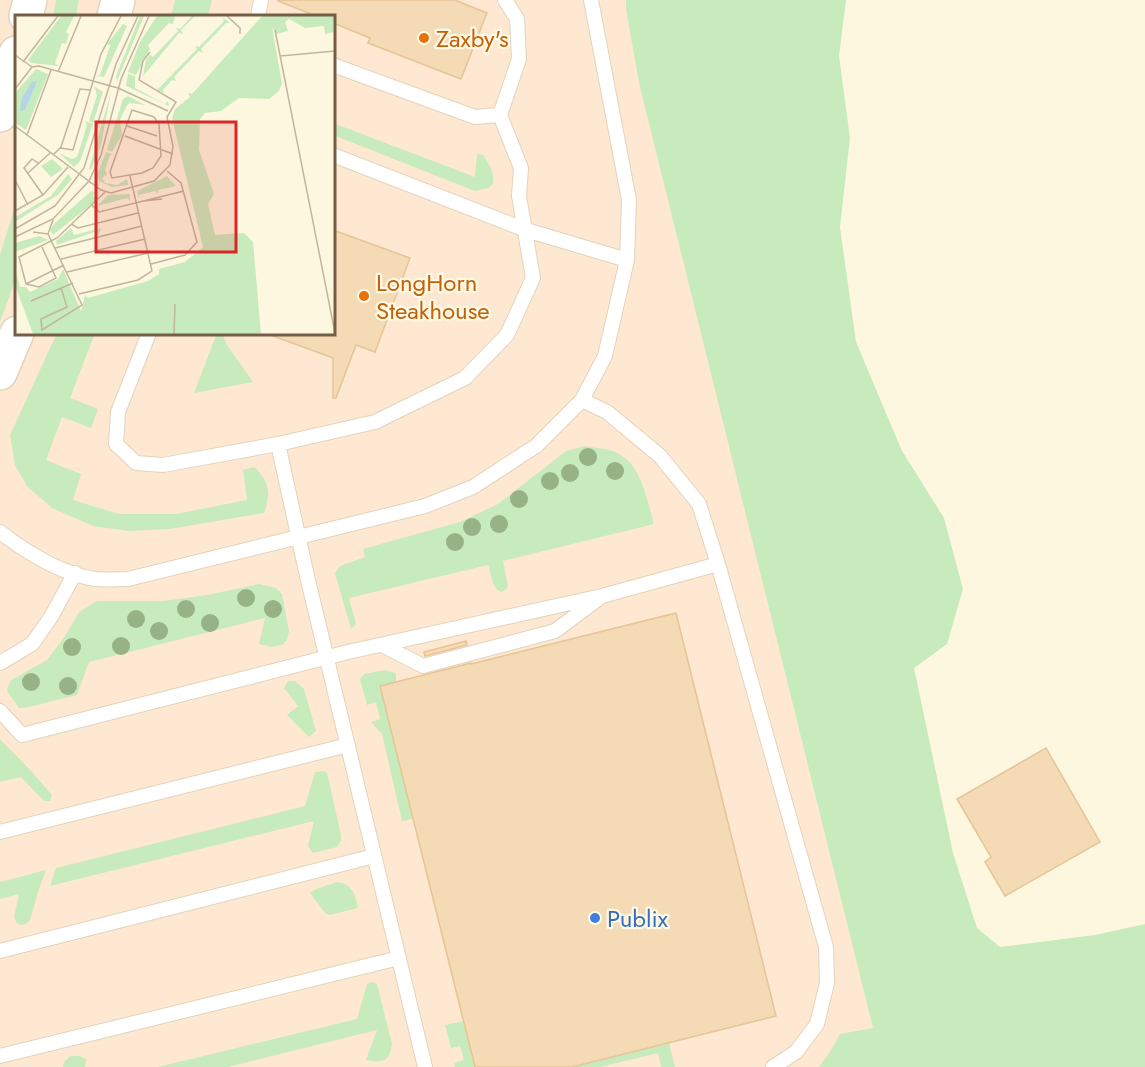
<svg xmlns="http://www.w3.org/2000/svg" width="1145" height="1067" font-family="Jost,sans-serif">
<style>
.commercial{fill:#fee8d2;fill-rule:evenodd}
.green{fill:#c7ebbd}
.building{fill:#f4dab5;stroke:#e7c495;stroke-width:1.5}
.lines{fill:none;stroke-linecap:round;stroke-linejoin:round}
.service-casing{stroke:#e1d4bb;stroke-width:16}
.tertiary-casing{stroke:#e1d4bb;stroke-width:36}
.service{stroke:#fff;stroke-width:14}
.tertiary{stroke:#fff;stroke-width:33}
.tree{fill:#97b386}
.food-dot{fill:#e8710a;stroke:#fffae6;stroke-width:2}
.shop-dot{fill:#3f7fe0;stroke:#fffae6;stroke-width:2}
.labels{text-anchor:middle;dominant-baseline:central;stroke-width:4.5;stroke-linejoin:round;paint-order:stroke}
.food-label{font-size:24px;fill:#c56008;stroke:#fffae6;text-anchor:start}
.shop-label{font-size:24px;fill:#366cbe;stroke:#fffae6;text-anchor:start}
.inset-road{fill:none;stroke:#c2b59d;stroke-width:1.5}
.view{fill:#d62828;fill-opacity:0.15;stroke:#d62828;stroke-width:3}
.inset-edge{fill:none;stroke:#745f46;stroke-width:3}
</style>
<rect width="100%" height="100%" fill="#fdf7df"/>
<path class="commercial" d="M0,0H709L883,1067H0ZM16,16H333V333H16Z"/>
<path class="green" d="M56,0H79L76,16H53Z
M175,0H212L208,16H171Z
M626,0H846L839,56L850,138L840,227L856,342L902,451L944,518L963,589L947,644L914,668L953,853L977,928L1000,947L1095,935L1145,924V1067H819L830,1052L840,1034L873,1028L639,83L626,9Z
M333,123L475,177L477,154L483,155C490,165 494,171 493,184L488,188L475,191L333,135Z
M16,203V278L0,322V255Z
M57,333H95L70,398L98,409L91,428L62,417L46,460L81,474L73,500L119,514H176L247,500L243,470L254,467C270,481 271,495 264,513L170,529L129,531L93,526L52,508L27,486L15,465L10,435Z
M217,333H222L227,345L253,382L194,393Z
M585,446C593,448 602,448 609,450C641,458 646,497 654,524L503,561L508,586L506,589L502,592C491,589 492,574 488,565L349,598L356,624L351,629L335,573L340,566L365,557L363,549L460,522L498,504L566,451Z
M259,584L276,588L282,594L289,631L287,640L282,645L271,647L259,644L265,618L89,662L77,695L29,707L19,708L7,691L8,686L11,680L47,660L65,636L79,612L97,601H164L207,595Z
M385,670L396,673V683L413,819L402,821L382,734L371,722L380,719L376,702L367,705L360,679L364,674Z
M288,681H295L304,689L316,731L309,737L287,715L298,706L284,688Z
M0,739L32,772L52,795L50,801H44L21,777L0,782Z
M323,771L327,773L341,835V841L337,847L313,853L308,846L314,821L50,886L56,868L305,806L315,772Z
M46,870L39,889L30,920L26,924L21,925L17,923L14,917L19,894L0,899V882Z
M337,882C353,884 355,894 358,908L330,915L325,913L310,893L316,889Z
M372,982L377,984L392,1044C390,1062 383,1063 366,1060L377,1030L228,1067H158L357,1019L367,984Z
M464,1021L475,1067H455L454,1063L464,1060L460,1046L451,1048L445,1025Z
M669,1043L675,1067H661L658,1053L600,1067H572Z
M70,1056H80L86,1059L85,1067H63L64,1062Z"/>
<path class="building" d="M278,0H455L487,13L461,79L368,43L370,38L333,23V16H316L278,1Z
M333,230L410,258L375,352L356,345L336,398H333V358L273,336V333H333Z
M676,613L776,1016L572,1067H475L380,686L471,663V664Z
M466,641L467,645L425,656L424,652Z
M1046,748L1100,842L1005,896L985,862L991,857L957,799Z"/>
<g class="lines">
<defs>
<path id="service" d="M258,16L261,0
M333,65L475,117L500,115
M333,155L526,230L627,260
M149,333L118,412L116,444L136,463L163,465L278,444L375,422L465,378L507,335L533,278L519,196L521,168L500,115L519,59L517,19L505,0
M582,400L607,412L660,456L699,504L718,564L826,947L827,983L817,1024L796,1052L773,1067
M278,444L307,576L425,1067
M0,532C26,552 62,574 95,579C106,580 117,579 128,579L425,506L473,487L536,446L582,400L605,356L627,260L629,200L591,0
M382,645L423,666L555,631L598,599
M0,663L32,644L51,617L75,573
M0,711L22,735L348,652L602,596L718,564
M0,832L348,745
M0,951L374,856
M0,1056L399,958"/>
<path id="tertiary" d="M26,16L30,0
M114,16L118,0
M0,115L16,53
M0,373L17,333"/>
</defs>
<use href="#service" class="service-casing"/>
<use href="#tertiary" class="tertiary-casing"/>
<use href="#service" class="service"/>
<use href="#tertiary" class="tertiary"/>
</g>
<g class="tree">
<circle cx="588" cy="457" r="9"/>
<circle cx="615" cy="471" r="9"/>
<circle cx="570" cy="473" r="9"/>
<circle cx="550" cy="481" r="9"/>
<circle cx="519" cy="499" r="9"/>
<circle cx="499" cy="524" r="9"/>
<circle cx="472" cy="527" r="9"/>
<circle cx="455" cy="542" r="9"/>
<circle cx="246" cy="598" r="9"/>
<circle cx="186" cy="609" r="9"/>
<circle cx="273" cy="609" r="9"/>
<circle cx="136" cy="619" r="9"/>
<circle cx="210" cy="623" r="9"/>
<circle cx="159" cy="631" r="9"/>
<circle cx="121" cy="646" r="9"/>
<circle cx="72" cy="647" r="9"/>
<circle cx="31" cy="682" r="9"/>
<circle cx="68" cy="686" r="9"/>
</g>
<g class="food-dot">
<circle cx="424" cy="38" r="6"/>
<circle cx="364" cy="296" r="6"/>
</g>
<circle class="shop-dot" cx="595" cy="918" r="6"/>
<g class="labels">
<g class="food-label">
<text x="436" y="38">Zaxby's</text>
<text x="376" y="282">LongHorn<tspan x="376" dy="28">Steakhouse</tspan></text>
</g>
<g class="shop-label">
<text x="607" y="918">Publix</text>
</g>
</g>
<g transform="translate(15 15)">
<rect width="320" height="320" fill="#fdf7df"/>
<path d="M46,1H59L51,17L54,19L51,29L47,28L40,48L44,51L16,48L13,45ZM125,1H129L102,66L101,61ZM142,1H160L158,9L154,8L133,30L135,34L121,60L113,57L125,27ZM177,1H180L166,15L168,19L164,18L128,61L131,45L135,40L138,42L163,16L161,13L165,14ZM247,1H319V17L310,19L309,11L290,13L274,4L270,7L273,16L262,19L257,13L267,68L264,76L254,84L224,83L206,96L190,98L185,104L184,135L199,179L193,189L200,220L229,218L238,227L246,319H18L0,270V254L5,272H11L15,277L43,264L48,254L66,296L70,280L73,283L133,266L144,259V254L170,247L188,232L157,103L160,94L175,82L173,78L177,79ZM207,2L215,8H211L186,34L188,38L184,36L159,62L161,66L157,65L148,75L149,78L142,75L182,34L180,31L184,32L209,6ZM108,9L112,11L89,62L81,61L85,60L95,31L92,29ZM21,54L33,59L11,115L0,108V78ZM113,59L120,61V73L150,89L153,86L154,91L111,71ZM79,71L88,77L78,108L74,106L82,80ZM96,77L86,130L76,155L74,154ZM113,81L130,90L114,88L111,92L105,105L107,120L97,137L92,135L108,84ZM70,106L78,109L65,146L59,152L44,138L57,144L62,142L72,110ZM91,137L99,140H95L90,155L92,159L87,163L90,168L102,170L112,164L113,170L97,172L84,166L82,160ZM37,144L48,154L36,162L26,151ZM53,159L57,164L44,179L0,207V202L36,181ZM152,161L161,171L143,175L142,179L140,176L124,180V184L122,176ZM76,176L81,177L78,181L83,184L38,220L35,215L40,208ZM115,179V186L113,183L82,191L93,180ZM56,213L59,220L86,213L84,220L82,216L42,230L41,226ZM24,221L33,225L0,237V228Z" fill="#c7ebbd"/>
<path d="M22,66L10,95L5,96L7,83L17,67Z" fill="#b3d5e7"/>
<path class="inset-road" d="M212,1L225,13V19M260,15L320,318M0,40L17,52M265,41L320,36M8,47L43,1M43,57L66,1M0,74L17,52L24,51L103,73L153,96M117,95L139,102L144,109L146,141L138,153L127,158L97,163L95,157ZM0,111L86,175L96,178L139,166L155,150L158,131L152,102L161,87L124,65L128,46L135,37M112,111L142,121M12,120L36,55M110,121L158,139M45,133L58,135L86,39L106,1M38,140L46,132L65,74L75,75M23,148L17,144L9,153L28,180M12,159L35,138M0,165L13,190M128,186L147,184M77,190L84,197L169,176M0,196L28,180L53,152M56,209L63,213L123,198M0,214L40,191L69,153L101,49L123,1M18,217L33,219L38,205M33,219L67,290L27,315L26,304L52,292L46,273M0,222L38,204L74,166L86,140L106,64L134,1M40,233L127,211M46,244L130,224M136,249L170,240L182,227L166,168L152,156M52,257L133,238M11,269L4,242L42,223L90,177M11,269L24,272L41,263L27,232M11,269L49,250M64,279L123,265L137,256L115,161M16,286L58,268M159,319L160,289"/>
<path class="view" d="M81,107H221V237H81Z"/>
<rect width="320" height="320" class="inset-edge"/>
</g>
</svg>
